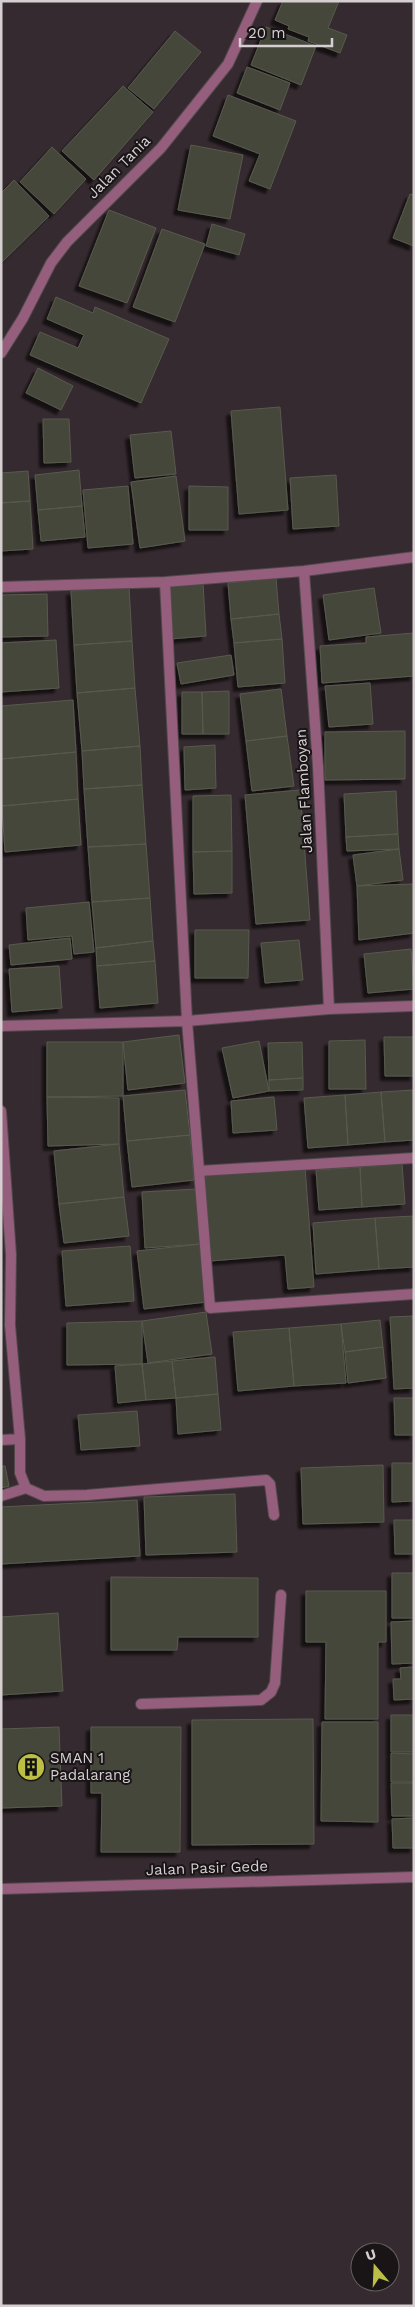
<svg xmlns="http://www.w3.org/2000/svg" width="415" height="2307" font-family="'Work Sans',sans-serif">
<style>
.building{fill:#45463a;stroke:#595a4e;filter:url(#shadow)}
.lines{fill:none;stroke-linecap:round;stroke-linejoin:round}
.service-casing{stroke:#52484c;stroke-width:12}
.minor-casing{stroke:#52484c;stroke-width:12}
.service{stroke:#945e7c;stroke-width:10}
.minor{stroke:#945e7c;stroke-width:10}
.labels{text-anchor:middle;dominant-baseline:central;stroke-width:4;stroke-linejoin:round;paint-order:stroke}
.street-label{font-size:15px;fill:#d6cfd2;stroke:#191416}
.poi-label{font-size:15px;fill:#d6cfd2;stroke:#191416;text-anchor:start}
</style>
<defs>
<filter id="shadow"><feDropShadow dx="-4.5" dy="4.5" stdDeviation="1" flood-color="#0009"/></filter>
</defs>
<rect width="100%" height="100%" fill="#352a2f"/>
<path class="building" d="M283,1H339L328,28L347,35L340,53L308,41L309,37L288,29L289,26L275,20Z
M266,27L316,46L301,85L251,65Z
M175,31L201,52L154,109L128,88Z
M247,67L290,83L280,110L237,93Z
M123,86L153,112L94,180L62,151Z
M228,95L296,121L270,189L249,181L260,154L213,136Z
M191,145L243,155L230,219L178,210Z
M52,147L86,179L54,214L20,182Z
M14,180L49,216L1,263V193Z
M410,194L414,195V246L393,238Z
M109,210L156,228L127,303L79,286Z
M212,224L245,234L239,255L206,246Z
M162,229L205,244L175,322L133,307Z
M56,297L93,313L95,307L169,339L141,403L30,355L40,332L78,348L84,335L47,319Z
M38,368L73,386L61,410L26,393Z
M280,407L288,510L239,514L231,411Z
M43,419H69L71,462L44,463Z
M171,431L176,474L135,478L130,435Z
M79,470L82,506L38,510L35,475Z
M28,471L30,501L1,503V473Z
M336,475L339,526L293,529L290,478Z
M176,476L185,541L140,548L131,482Z
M128,486L133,544L88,548L83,490Z
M189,486L228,487V530H189Z
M30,501L33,549L1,551V503Z
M82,506L85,537L41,541L38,510Z
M276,578L279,614L231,619L228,583Z
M203,582L206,636L170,639L167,585Z
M129,587L132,641L74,645L71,591Z
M374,588L381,633L329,640L323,595Z
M47,594L48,636L1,637V595Z
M279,614L282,639L234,643L231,619Z
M414,633V676L322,683L320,646L366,643V637Z
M282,639L285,683L238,687L234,643Z
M56,640L59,688L1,692V643Z
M132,641L135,688L77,693L74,645Z
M231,655L234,675L181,684L177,663Z
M370,683L373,724L329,727L325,686Z
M135,688L140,746L82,751L77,693Z
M281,689L287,736L246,741L240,694Z
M229,691V734H203L202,692Z
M182,692H202L203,734H182Z
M73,700L76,752L1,759V706Z
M405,731V779L325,780V732Z
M287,736L294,786L252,791L246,741Z
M215,745L216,788L185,790L184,747Z
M140,746L142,785L84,789L82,751Z
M76,752L78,799L2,806L1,759Z
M142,785L146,844L88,847L84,789Z
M300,790L310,920L256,924L245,795Z
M396,791L398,834L346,837L344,794Z
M231,795L232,851L193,852V796Z
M78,799L81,845L5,852L2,806Z
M398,834L399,849L347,851L346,837Z
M146,844L150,898L92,902L88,847Z
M399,849L403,880L357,886L353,855Z
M232,851V893L194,894L193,852Z
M414,884V933L359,940L357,886Z
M150,898L153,941L96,948L92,902Z
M89,902L94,952L74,954L72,936L28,940L26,908Z
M195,930H249L248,978H195Z
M70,938L72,959L11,965L9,945Z
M299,940L303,980L265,983L261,943Z
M153,941L155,961L97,966L96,948Z
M411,949L414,989L368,993L364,954Z
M155,961L158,1003L100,1008L97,966Z
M59,966L62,1008L12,1012L9,969Z
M179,1035L185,1083L128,1090L123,1042Z
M384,1037H414V1076H385Z
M365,1040L366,1089H329V1041Z
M259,1041L269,1091L233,1098L222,1048Z
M47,1042H123V1096L47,1097Z
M302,1042L303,1078L269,1080L268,1043Z
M303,1078V1090L269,1091V1080Z
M185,1090L190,1135L127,1141L123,1096Z
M413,1090L414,1140L385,1142L381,1092Z
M381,1092L385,1142L348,1145L345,1095Z
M345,1095L348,1145L308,1148L304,1098Z
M47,1097L119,1098V1144L48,1146Z
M274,1097L277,1130L233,1133L231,1101Z
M190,1135L194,1180L132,1187L127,1141Z
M119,1144L124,1197L59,1204L54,1151Z
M402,1164L405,1204L362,1207L360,1167Z
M305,1167L314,1287L288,1289L285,1255L210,1261L204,1176Z
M360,1167L362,1207L319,1210L316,1170Z
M197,1189L201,1244L145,1248L142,1192Z
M124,1197L129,1236L64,1243L59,1204Z
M414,1216V1267L379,1269L375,1218Z
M375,1218L379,1269L316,1274L313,1223Z
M201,1244L207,1302L144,1309L137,1251Z
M130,1246L134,1301L66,1306L62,1251Z
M206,1312L212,1354L148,1363L142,1321Z
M414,1316V1388L394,1389L390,1317Z
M380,1320L383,1347L345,1352L341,1324Z
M142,1321V1364L67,1365V1323Z
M341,1324L346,1383L294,1386L289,1328Z
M289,1328L294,1386L238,1391L233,1332Z
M383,1347L386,1378L348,1383L345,1352Z
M215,1357L218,1394L176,1398L172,1361Z
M172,1361L176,1398L146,1400L142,1364Z
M142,1364L146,1400L118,1403L115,1366Z
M218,1394L221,1430L178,1434L176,1398Z
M394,1398H414V1435H395Z
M137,1411L140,1446L81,1450L78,1415Z
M392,1463H414V1501L392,1502Z
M383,1465L384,1522L303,1524L301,1468Z
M1,1466H5L9,1486L1,1488Z
M235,1494L237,1552L146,1555L144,1497Z
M137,1500L140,1556L1,1564V1507Z
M394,1520H414V1554H395Z
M392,1573H414V1618H392Z
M111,1577L258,1578V1637H178L177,1650H111Z
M306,1591H386V1642H378V1719H325L326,1642H306Z
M58,1613L63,1691L1,1695V1617Z
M414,1621V1663L392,1664L391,1622Z
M414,1667V1699L394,1700L393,1679H401L400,1668Z
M391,1715H414V1752H391Z
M313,1719L314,1844L192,1845V1720Z
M322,1722H378V1822L321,1821Z
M59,1727L62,1806L1,1808V1729Z
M91,1727H181L180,1852H101L102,1793H91Z
M391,1753L414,1754V1782H391Z
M391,1783H414V1816H392Z
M414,1818V1848H393L392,1819Z"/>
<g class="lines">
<defs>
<path id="service" d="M20,1439V1473L26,1488
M1,1496L26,1488L44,1496L87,1495L266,1480L270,1484L274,1515
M141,1704L261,1700L271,1692L275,1683L281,1595"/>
<path id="minor" d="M1,353L23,318L51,263L67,242L161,148L228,64L257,1
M304,571L318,766L329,1009
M165,582L304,571L414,557
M1,587L165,582L187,1021L210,1308L414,1294
M1,1026L187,1021L329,1009L414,1006
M1,1111L11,1255L10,1325L20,1439L1,1440
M199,1171L414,1158
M1,1889L414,1877"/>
</defs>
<use href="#service" class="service-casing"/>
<use href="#minor" class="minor-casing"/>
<use href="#service" class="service"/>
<use href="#minor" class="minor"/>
</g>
<defs>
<symbol id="building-disc" viewBox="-11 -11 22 22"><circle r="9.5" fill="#bcbf44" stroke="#191416"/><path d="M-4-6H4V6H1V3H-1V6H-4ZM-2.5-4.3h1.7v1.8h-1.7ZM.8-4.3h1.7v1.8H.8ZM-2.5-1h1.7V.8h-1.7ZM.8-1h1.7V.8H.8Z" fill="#111"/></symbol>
</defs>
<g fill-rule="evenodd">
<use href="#building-disc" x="15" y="1751" width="32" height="32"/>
</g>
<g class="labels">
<g class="street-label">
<text transform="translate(119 167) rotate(-45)">Jalan Tania</text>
<text transform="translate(304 791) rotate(-93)">Jalan Flamboyan</text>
<text transform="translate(207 1868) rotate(-2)">Jalan Pasir Gede</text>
</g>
<g class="poi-label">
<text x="50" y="1758">SMAN 1<tspan x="50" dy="17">Padalarang</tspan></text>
</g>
</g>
<rect width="415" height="2307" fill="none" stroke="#d6cfd2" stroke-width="5"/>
<g transform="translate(375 2267) rotate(341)"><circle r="24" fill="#191416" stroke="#655f61"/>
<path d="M0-4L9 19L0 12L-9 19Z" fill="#bcbf44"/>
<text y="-8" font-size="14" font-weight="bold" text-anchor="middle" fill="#d6cfd2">U</text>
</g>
<path d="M240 38v8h92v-8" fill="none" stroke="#d6cfd2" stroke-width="2.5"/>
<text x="248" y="38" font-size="15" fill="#d6cfd2" stroke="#191416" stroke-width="4" paint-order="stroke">20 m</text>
</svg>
